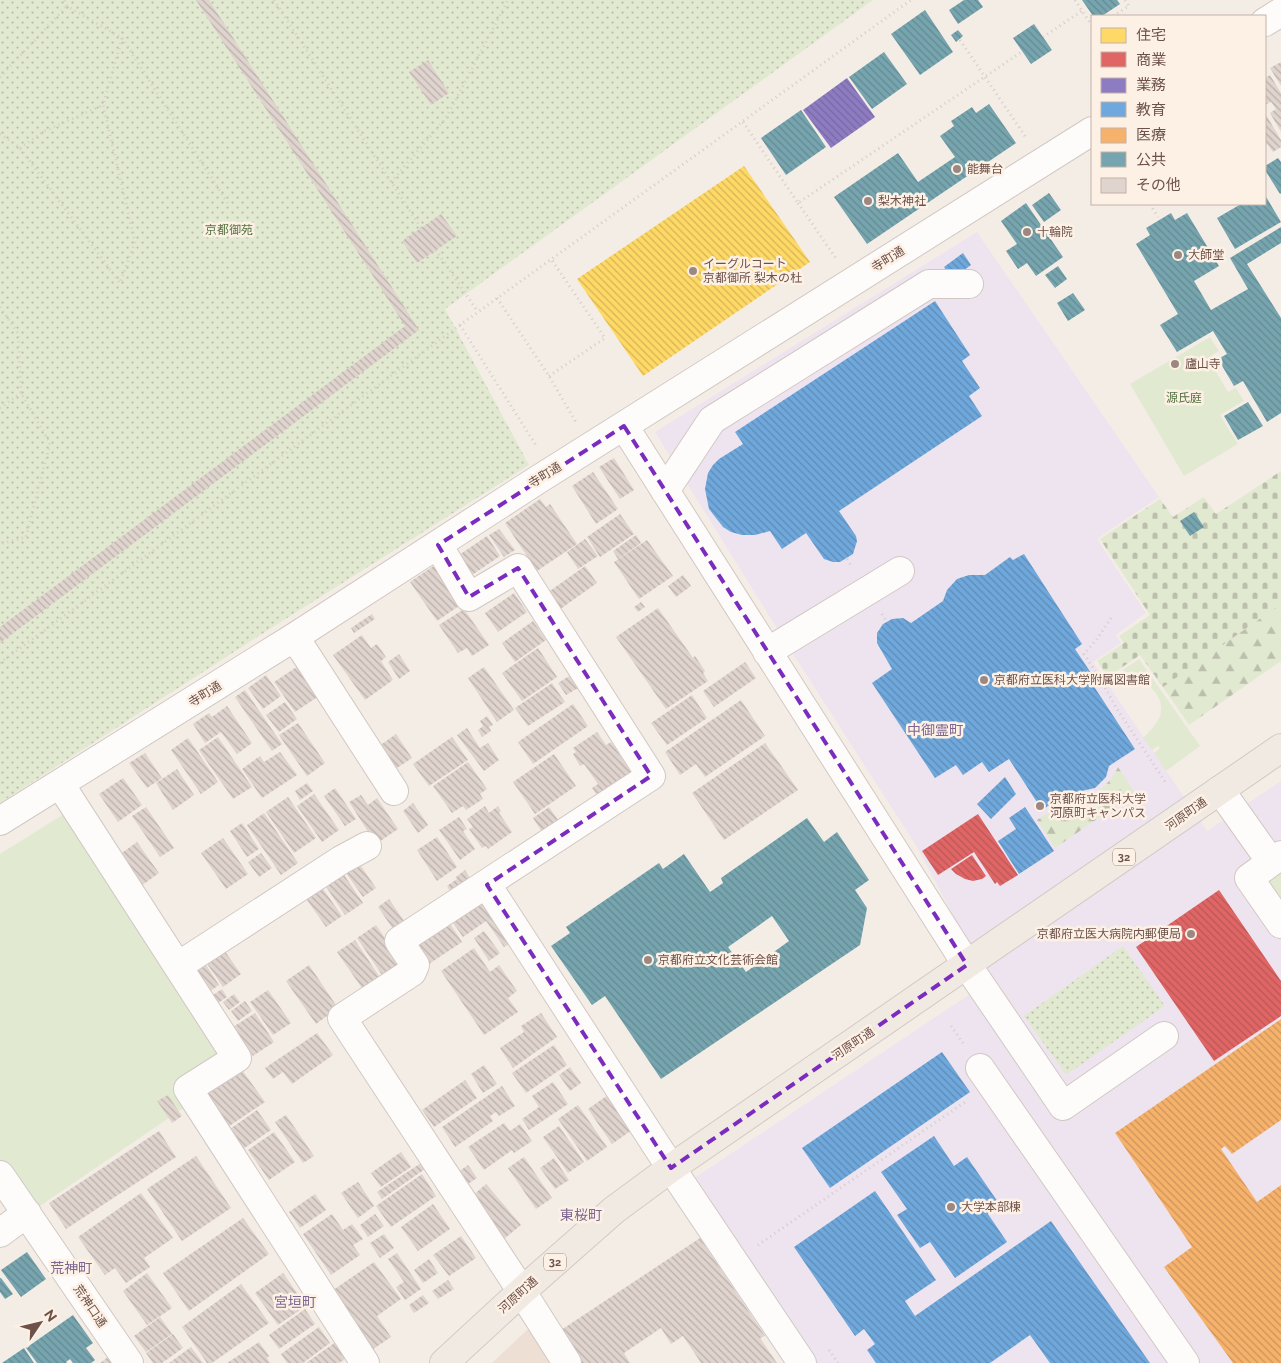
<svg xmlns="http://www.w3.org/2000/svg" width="1281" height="1363" font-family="Raleway,'Noto Sans JP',sans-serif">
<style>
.residential{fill:#eddfd3}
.education{fill:#eee4ef}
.green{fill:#e2e9d1}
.forest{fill:url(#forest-firs)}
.cemetery{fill:url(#cemetery-stones)}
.park{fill:url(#park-dots)}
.homes{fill:url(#homes-back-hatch)}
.shops{fill:url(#shops-back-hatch)}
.offices{fill:url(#offices-back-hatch)}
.schools{fill:url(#schools-back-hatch)}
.health{fill:url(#health-back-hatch)}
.public{fill:url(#public-back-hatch);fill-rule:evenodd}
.building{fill:url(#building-back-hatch)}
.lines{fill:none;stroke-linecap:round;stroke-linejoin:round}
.minor-casing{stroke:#d2c8c3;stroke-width:30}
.major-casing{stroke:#d3c9c4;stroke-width:30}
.path{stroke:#d5ccc9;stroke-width:3;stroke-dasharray:1 4;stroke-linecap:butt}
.minor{stroke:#fdfcfb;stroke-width:28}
.major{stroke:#f1eae3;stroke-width:28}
.marked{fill:none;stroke:#7b2cbf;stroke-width:4;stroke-dasharray:10 6;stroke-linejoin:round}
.poi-dot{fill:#9d8881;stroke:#fdf1e6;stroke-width:2}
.labels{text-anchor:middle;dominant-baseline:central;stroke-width:5;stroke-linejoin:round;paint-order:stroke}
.shield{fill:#fdf1e6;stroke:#998279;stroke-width:1}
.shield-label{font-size:11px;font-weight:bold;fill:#6e524a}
.poi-label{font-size:12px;fill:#6e524a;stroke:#fdf1e6;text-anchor:start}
.park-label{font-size:12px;fill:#577443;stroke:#fdf1e6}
.street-label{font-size:12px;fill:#6e524a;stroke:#fdf1e6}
.neighbourhood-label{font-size:14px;fill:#7d6691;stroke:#fdf1e6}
</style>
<defs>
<pattern id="forest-firs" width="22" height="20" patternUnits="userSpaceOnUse" patternTransform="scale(1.25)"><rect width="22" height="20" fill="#e2e9d1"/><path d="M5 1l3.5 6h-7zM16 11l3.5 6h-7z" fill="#bbbfac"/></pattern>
<pattern id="cemetery-stones" width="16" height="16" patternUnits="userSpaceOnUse" patternTransform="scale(1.25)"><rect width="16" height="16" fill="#e2e9d1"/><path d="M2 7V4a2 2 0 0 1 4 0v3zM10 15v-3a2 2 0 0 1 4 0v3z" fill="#bbbfac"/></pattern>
<pattern id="park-dots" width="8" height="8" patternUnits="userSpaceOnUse" patternTransform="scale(1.25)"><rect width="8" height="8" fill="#e2e9d1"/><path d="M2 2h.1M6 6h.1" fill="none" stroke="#bbbfac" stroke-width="1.8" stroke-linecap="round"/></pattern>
<pattern id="homes-back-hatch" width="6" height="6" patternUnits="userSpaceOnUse" patternTransform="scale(1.25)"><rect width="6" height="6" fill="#ffd966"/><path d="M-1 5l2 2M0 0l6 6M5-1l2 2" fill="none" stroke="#d3b356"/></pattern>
<pattern id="shops-back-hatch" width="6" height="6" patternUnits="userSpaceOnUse" patternTransform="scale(1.25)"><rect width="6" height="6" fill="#e06666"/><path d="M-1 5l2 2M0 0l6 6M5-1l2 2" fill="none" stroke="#ba5756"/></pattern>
<pattern id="offices-back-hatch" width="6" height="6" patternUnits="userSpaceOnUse" patternTransform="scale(1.25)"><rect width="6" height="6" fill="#8e7cc3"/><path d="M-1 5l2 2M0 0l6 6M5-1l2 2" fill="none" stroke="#7868a0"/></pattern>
<pattern id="schools-back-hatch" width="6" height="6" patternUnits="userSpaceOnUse" patternTransform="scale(1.25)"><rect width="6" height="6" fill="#6fa8dc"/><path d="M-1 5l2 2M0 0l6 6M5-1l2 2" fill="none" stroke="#5f8bb4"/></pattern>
<pattern id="health-back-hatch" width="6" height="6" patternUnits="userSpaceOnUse" patternTransform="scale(1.25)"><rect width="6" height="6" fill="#f6b26b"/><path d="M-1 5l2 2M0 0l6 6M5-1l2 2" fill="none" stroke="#cb935a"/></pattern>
<pattern id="public-back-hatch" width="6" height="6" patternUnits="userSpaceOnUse" patternTransform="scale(1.25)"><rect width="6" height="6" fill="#76a5af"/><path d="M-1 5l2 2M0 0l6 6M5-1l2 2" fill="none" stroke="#658990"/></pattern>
<pattern id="building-back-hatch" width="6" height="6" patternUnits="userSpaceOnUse" patternTransform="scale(1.25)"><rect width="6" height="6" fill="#e0d4cf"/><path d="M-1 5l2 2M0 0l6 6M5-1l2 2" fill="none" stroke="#baafaa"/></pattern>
</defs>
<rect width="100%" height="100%" fill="#f4ede6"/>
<path class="residential" d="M534,1328L561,1363H492L527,1330Z"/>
<path class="education" d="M977,232L1159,497L1097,539L1146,613L1116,635L1121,643L1093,662L1207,831L1281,781V1363H813L690,1181L988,982L917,847L786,643L655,432Z"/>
<path class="green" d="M1210,337L1219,351L1208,358L1228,392L1236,388L1244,401L1220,415L1238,444L1184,476L1130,384Z
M1139,659L1200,746L1166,771L1154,753L1160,748L1158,746L1152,750L1143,738C1149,732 1157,724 1160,716C1166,698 1148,680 1132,678C1128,678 1124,679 1120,680L1124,669Z
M67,812L223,1052L172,1086L185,1107L34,1210L0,1159V854Z
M1281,871V899L1268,881Z"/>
<path class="forest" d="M1281,589V661L1189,725L1142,657Z
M1118,767L1135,793L1055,848L1037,820L1070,799L1095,796L1111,779Z"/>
<path class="cemetery" d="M1281,471V604L1163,687L1140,655L1108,677L1097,661L1124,643L1119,636L1150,615L1100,539L1160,499L1173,517L1204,497L1216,514Z"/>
<path class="park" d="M0,0H873L445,309L529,465L265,632L0,803Z
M1123,946L1165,1006L1066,1075L1024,1016Z"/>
<path class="homes" d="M744,166L810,262L643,376L577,279Z"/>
<path class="shops" d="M978,814L1018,875L1000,886L997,882L995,884L974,852L938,875L922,851Z
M972,855L986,876L982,879L973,881L965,879L956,874L951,869Z
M1219,890L1281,981V1016L1214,1061L1136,947Z"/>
<path class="offices" d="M847,78L875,117L831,148L803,110Z"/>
<path class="schools" d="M963,253L971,265L952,279L944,267Z
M935,301L970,355L962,361L980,388L969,396L982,416L839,511L856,536L857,541L853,554L840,562H833L824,559L806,533L782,549L770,531L755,535H742L731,532L723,527L709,509L705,489L708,473L713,465L719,459L743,444L735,432Z
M1024,554L1082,644L1075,649L1095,679L1091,682L1135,749L1109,766L1106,777L1095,788L1077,792L1070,791L1042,810L1009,759L989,772L982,762L963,775L956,765L935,778L872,683L892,669L877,643V633L883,624L892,619L903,618L911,623L943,601L947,590L957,579L969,575H985L1010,557L1013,560Z
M1005,777L1016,794L991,819L977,804Z
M1025,807L1054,851L1019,874L998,841L1016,829L1009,818Z
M942,1052L970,1092L830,1188L802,1148Z
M934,1136L954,1166L967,1157L1000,1205L988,1214L1007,1242L955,1278L930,1242L920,1248L897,1215L907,1209L881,1172Z
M875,1191L936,1280L905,1301L915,1316L1051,1221L1150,1363H1050L1030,1335L990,1363H876L867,1350L875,1344L864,1329L855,1336L794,1247Z"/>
<path class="health" d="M1281,1019V1120L1232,1154L1225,1146L1221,1149L1257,1202L1281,1185V1363H1233L1164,1267L1192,1247L1115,1133Z"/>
<path class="public" d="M964,0H978L983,7L958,24L949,10Z
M1082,0H1117L1120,4L1102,16H1093Z
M925,10L953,52L920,75L891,34Z
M1034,24L1052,50L1031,64L1013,38Z
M958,30L963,36L956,42L951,35Z
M884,52L907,84L872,109L849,77Z
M989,104L1016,143L867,244L834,197L898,153L918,182L955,157L940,136L954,126L951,121L972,107L976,113Z
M801,110L826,147L786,175L761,138Z
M1278,158L1281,162V193L1280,194L1265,170V166Z
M1049,193L1061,210L1044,222L1032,205Z
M1265,195L1281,222L1235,249L1217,218L1241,204H1265Z
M1026,203L1063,257L1036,276L1027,263L1018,269L1006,251L1017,244L1001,221Z
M1171,213L1175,220L1187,213L1219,266L1194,281L1211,310L1248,289L1230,258L1281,227V243L1247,264L1281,318V413L1267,422L1243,381L1234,386L1218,359L1227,354L1213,331L1177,352L1160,325L1178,314L1136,244L1150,235L1146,228Z
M1058,266L1067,279L1055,288L1045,275Z
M1073,293L1085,310L1068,321L1057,303Z
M1248,402L1263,426L1238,440L1224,416Z
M1194,512L1204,527L1190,536L1180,521Z
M807,818L824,842L837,832L869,880L855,890L867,908L860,945L661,1079L605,996L592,1005L551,946L570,933L566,927L659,863L663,869L684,854L710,892L723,883L721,878ZM772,916L789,941L746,972L728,947Z
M27,1252L46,1279L21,1297L1,1270Z
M0,1278H1L13,1294L5,1299L0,1292Z
M73,1315L93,1343L86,1348L95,1360L91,1363H73L70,1359L66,1362L67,1363H37L26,1348Z
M24,1348L34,1363H2Z"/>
<path class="building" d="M196,0H209L419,330L0,643V627L405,326Z
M428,60L449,93L431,105L409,72Z
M1281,62V86L1270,68Z
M1270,75L1281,93V132L1270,113L1276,109L1271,102L1265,105V78Z
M1265,113L1281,140V147L1273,152L1265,141Z
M441,214L457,236L417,263L402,241Z
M614,458L634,490L620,499L599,467Z
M593,472L618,509L596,524L572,486Z
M540,499L546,507L550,504L577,544L537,571L505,523Z
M620,514L634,534L600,557L587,537Z
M499,529L515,550L504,557L489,535Z
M636,535L641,543L618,559L613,551Z
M487,536L500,556L472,575L459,555Z
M585,539L598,556L578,569L567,552Z
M647,540L673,576L639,599L614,562Z
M435,565L462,604L437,621L410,582Z
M585,566L597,583L559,610L547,593Z
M683,575L691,586L676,597L668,586Z
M514,593L527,612L498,632L485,613Z
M641,602L645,607L638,612L634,607Z
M658,608L693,658L695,656L705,671L703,673L708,681L666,709L616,637Z
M464,609L489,645L472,656L467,648L458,653L439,625Z
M372,614L375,619L354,633L351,628Z
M533,621L546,640L515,662L502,643Z
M362,635L371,648L377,644L386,657L381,661L393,680L365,700L333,655Z
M538,648L557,677L522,701L502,673Z
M399,654L410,671L399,679L388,662Z
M745,662L756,678L714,707L703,691Z
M298,666L319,696L295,712L274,682Z
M484,667L514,710L497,722L468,678Z
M266,675L281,696L263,709L248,688Z
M569,676L578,688L566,695L558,683Z
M552,683L565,702L528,726L515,708Z
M245,690L282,744L272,751L235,697Z
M692,695L707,718L667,745L651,723Z
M741,700L765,736L705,777L696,764L680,775L665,752Z
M285,702L297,719L279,732L266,715Z
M573,704L588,726L533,764L518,742Z
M227,706L252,743L237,754L221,732L205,743L193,724L209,713L212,717Z
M487,716L493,725L489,727L491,731L482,737L478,730L483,726L480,721Z
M298,723L325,763L307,776L279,735Z
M467,728L480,748L488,743L499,760L484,771L457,735Z
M597,732L606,745L611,742L633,775L599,798L592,788L598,784L584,764L580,766L573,754L576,752L573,748Z
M396,734L412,758L391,772L375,749Z
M218,737L252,787L233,799L199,750Z
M452,737L468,760L429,786L413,764Z
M188,738L218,782L201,794L171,750Z
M765,743L798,790L724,840L692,793Z
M280,752L297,775L262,798L242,769L260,756L264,762Z
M145,753L162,778L147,788L129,763Z
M554,754L576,786L535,814L513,782Z
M468,762L487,789L480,794L483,799L466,810L463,806L452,813L433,786Z
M177,769L194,795L173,810L156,783Z
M123,778L142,805L118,822L99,794Z
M307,783L313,791L300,800L295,791Z
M335,788L356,819L345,826L324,796Z
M314,794L339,830L322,842L297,806Z
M361,795L368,805L377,798L398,829L376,844L349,802Z
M288,797L316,838L294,853L266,812Z
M413,803L428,825L418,833L403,811Z
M485,806L489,813L498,806L501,811L499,813L512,832L488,849L486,846L482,848L469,829L473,827L467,819Z
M146,807L174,848L160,857L132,816Z
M549,807L561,824L544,835L533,818Z
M264,813L298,863L281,875L247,825Z
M459,817L467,829L463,831L475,849L460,860L439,830Z
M242,823L259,849L247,857L230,831Z
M437,837L457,867L437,881L417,850Z
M223,838L248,874L226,889L201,853Z
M137,842L159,873L141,886L119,855Z
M261,853L272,868L259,877L248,862Z
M359,863L376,888L363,897L346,873Z
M338,866L363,903L345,915L320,878Z
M465,870L470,878L466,881L469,885L453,896L447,886L457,879L456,877Z
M316,879L342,916L326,927L300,890Z
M481,897L512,942L504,947L486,921L463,937L450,919Z
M389,899L404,921L393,929L378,907Z
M447,919L462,942L429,964L414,942Z
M376,925L403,965L384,978L357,938Z
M484,931L500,953L489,961L474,938Z
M355,940L381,979L364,991L337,952Z
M219,943L241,974L223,987L201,955Z
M474,948L490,972L499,965L517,991L508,998L518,1012L484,1035L441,971Z
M201,957L219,985L203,996L184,968Z
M309,965L338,1008L316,1024L286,981Z
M222,989L227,997L218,1003L213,995Z
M268,990L291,1023L273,1035L250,1002Z
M234,994L240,1002L229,1010L223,1002Z
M245,1001L252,1011L238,1021L231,1011Z
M255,1013L274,1042L253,1056L233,1027Z
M541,1013L557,1037L513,1068L500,1048L524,1032L521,1026Z
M317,1033L333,1055L292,1084L283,1072L273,1079L265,1068Z
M554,1045L567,1065L526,1093L512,1073Z
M237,1063L265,1102L222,1131L195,1092Z
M484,1065L497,1084L483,1093L471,1074Z
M570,1067L581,1083L570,1091L559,1075Z
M465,1080L477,1098L434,1127L422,1110Z
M553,1082L568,1104L529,1130L522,1119L539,1107L532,1096Z
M502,1086L515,1106L499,1116L496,1112L490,1116L493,1121L455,1147L442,1127Z
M168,1095L182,1116L172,1123L157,1101Z
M608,1095L632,1130L612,1144L588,1109Z
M578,1105L607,1147L587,1161L558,1119Z
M257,1110L271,1130L237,1153L224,1133Z
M286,1115L314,1156L303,1163L275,1122Z
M504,1123L510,1131L520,1124L532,1141L514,1153L512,1150L484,1170L468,1147Z
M559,1126L584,1162L568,1173L543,1137Z
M159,1131L176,1157L66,1229L49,1203Z
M274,1132L295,1162L269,1180L248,1150Z
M401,1152L411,1167L381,1187L371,1173Z
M196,1156L231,1208L182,1241L147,1189Z
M524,1157L552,1198L536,1209L508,1168Z
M554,1158L569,1180L555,1189L540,1168Z
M421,1163L425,1169L382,1199L377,1192Z
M468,1165L477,1178L462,1188L454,1175Z
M422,1174L436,1196L391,1227L376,1206Z
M358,1182L374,1206L358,1218L341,1193Z
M486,1184L521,1225L504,1239L470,1198Z
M141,1193L173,1238L144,1258L150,1267L126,1283L115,1268L105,1275L78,1237Z
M315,1194L326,1210L300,1228L289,1212Z
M433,1204L450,1229L418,1251L401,1227Z
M332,1214L343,1230L352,1224L363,1239L353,1245L360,1255L331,1275L303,1234Z
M375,1214L384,1226L368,1237L360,1225Z
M243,1218L269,1254L189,1311L163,1273Z
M384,1234L394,1248L380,1258L370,1243Z
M461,1236L476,1258L449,1276L433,1255Z
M700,1238L765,1336L760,1338L777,1363H701L683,1336L671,1344L661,1328L624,1353L630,1363H574L555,1334Z
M397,1253L421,1289L405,1300L396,1287L404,1282L388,1259Z
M429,1259L438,1273L423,1283L414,1270Z
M374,1262L401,1299L377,1316L391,1337L366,1354L326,1295Z
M147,1273L172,1308L147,1325L123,1291Z
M283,1273L306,1306L278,1325L255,1293Z
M448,1280L454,1289L438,1299L432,1291Z
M241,1284L269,1323L212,1363H207L182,1327Z
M423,1295L429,1303L414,1313L409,1305Z
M305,1309L315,1324L279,1349L269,1335Z
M160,1317L172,1334L146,1352L134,1336Z
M319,1327L330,1343L303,1363H287L281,1354Z
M173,1334L183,1348L162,1363H153L146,1353Z
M340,1339L351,1355L339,1363H306Z
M259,1342L269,1356L267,1358L270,1363H227Z
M191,1347L203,1363H169Z
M108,1357L112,1363H100Z"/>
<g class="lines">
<defs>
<path id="minor" d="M1265,22L1281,12
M624,426L967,965L1063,1106L1164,1036
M665,491L712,420L929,284H969
M438,545L469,597L518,568L651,776L399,941L415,965L412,972L342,1018L515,1281L567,1363
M293,638L303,650L394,791
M767,652L900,571
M60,784L237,1058L188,1089L365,1363
M1220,790L1271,862
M0,821L293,638L539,479L1092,131
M1281,855L1249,878L1281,924
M487,885L671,1168L802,1363
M178,966L341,860L367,846
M980,1068L1185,1363
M0,1175L129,1363
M0,1233L27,1213"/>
<path id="major" d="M444,1363L521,1292L614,1210L671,1168L1281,748"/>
</defs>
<use href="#minor" class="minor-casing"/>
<use href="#major" class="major-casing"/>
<path class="path" d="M274,0L421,228
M1075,0L1092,26
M1113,16L1129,6L1125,0
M1043,37L1082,11
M122,38L229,205
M960,40L1027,139
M0,77L67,6
M743,122L798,203L1023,51
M0,134L20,148L120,283L135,242L103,105L122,38L67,6L64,0
M20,148L45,131L103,105
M391,182L446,118L508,0
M798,203L837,260
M1150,204L1158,217
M436,250L478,312
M497,298L549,376L577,424
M0,307L18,333L21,393L50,443L26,537L0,544
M460,325L537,447
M549,376L605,338L551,259
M0,408L21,393
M847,559L852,567
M882,614L887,622
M1111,618L1097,639L1084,654L1103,684L1117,709L1166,783
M0,663L460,325L911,0
M951,1026L965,1046
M758,1245L968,1100
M829,1350L838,1363"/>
<use href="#minor" class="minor"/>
<use href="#major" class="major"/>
</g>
<path class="marked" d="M624,426L967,965L671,1168L487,885L651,776L518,568L469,597L438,545Z"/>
<g class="poi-dot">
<circle cx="957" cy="169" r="5"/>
<circle cx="868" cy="201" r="5"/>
<circle cx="1027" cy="232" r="5"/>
<circle cx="1178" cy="255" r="5"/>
<circle cx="693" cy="271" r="5"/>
<circle cx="1175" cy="364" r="5"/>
<circle cx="984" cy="680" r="5"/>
<circle cx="1040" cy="806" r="5"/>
<circle cx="1191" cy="934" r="5"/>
<circle cx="648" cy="960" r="5"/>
<circle cx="951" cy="1207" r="5"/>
</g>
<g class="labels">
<g class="shield">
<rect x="1113" y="848.5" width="22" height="17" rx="4"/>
<rect x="544" y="1253.5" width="22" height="17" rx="4"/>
</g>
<g class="shield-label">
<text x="1124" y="857">32</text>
<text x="555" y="1262">32</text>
</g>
<g class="poi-label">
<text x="967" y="169">能舞台</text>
<text x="878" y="201">梨木神社</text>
<text x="1037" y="232">十輪院</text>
<text x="1188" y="255">大師堂</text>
<text x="703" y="264">イーグルコート<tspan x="703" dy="14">京都御所 梨木の杜</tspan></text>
<text x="1185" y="364">廬山寺</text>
<text x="994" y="680">京都府立医科大学附属図書館</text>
<text x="1050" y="799">京都府立医科大学<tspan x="1050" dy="14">河原町キャンパス</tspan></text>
<text x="1181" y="934" text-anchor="end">京都府立医大病院内郵便局</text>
<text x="658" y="960">京都府立文化芸術会館</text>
<text x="961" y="1207">大学本部棟</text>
</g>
<g class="park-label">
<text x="229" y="230">京都御苑</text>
<text x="1184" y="398">源氏庭</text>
</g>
<g class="street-label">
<text transform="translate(888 259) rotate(-32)">寺町通</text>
<text transform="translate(545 475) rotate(-32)">寺町通</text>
<text transform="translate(205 694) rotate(-32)">寺町通</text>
<text transform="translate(1186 814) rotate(-35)">河原町通</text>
<text transform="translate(853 1044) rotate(-34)">河原町通</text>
<text transform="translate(518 1295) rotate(-42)">河原町通</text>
<text transform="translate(90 1306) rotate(56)">荒神口通</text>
</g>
<g class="neighbourhood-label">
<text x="935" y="730">中御霊町</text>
<text x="581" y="1215">東桜町</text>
<text x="71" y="1268">荒神町</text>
<text x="295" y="1302">宮垣町</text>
</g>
</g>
<rect x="1091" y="15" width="175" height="190" fill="#fdf1e6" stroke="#c4b1a8"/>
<rect x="1101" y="28" width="25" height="15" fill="#ffd966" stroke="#c4b1a8"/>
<text x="1136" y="40" font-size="15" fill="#6e524a">住宅</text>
<rect x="1101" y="52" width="25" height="15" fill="#e06666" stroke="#c4b1a8"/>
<text x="1136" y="65" font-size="15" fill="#6e524a">商業</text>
<rect x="1101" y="78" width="25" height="15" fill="#8e7cc3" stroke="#c4b1a8"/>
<text x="1136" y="90" font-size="15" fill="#6e524a">業務</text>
<rect x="1101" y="102" width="25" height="15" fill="#6fa8dc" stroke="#c4b1a8"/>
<text x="1136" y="115" font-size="15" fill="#6e524a">教育</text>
<rect x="1101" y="128" width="25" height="15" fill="#f6b26b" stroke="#c4b1a8"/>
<text x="1136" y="140" font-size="15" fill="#6e524a">医療</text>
<rect x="1101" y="152" width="25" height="15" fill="#76a5af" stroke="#c4b1a8"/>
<text x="1136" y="165" font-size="15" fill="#6e524a">公共</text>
<rect x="1101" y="178" width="25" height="15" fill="#e0d4cf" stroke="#c4b1a8"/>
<text x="1136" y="190" font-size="15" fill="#6e524a">その他</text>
<g transform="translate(40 1323) rotate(55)" stroke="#fdf1e6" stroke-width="4" paint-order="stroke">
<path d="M0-4L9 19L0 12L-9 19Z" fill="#6e524a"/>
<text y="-8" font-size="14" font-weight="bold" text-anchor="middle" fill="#6e524a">N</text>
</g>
</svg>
